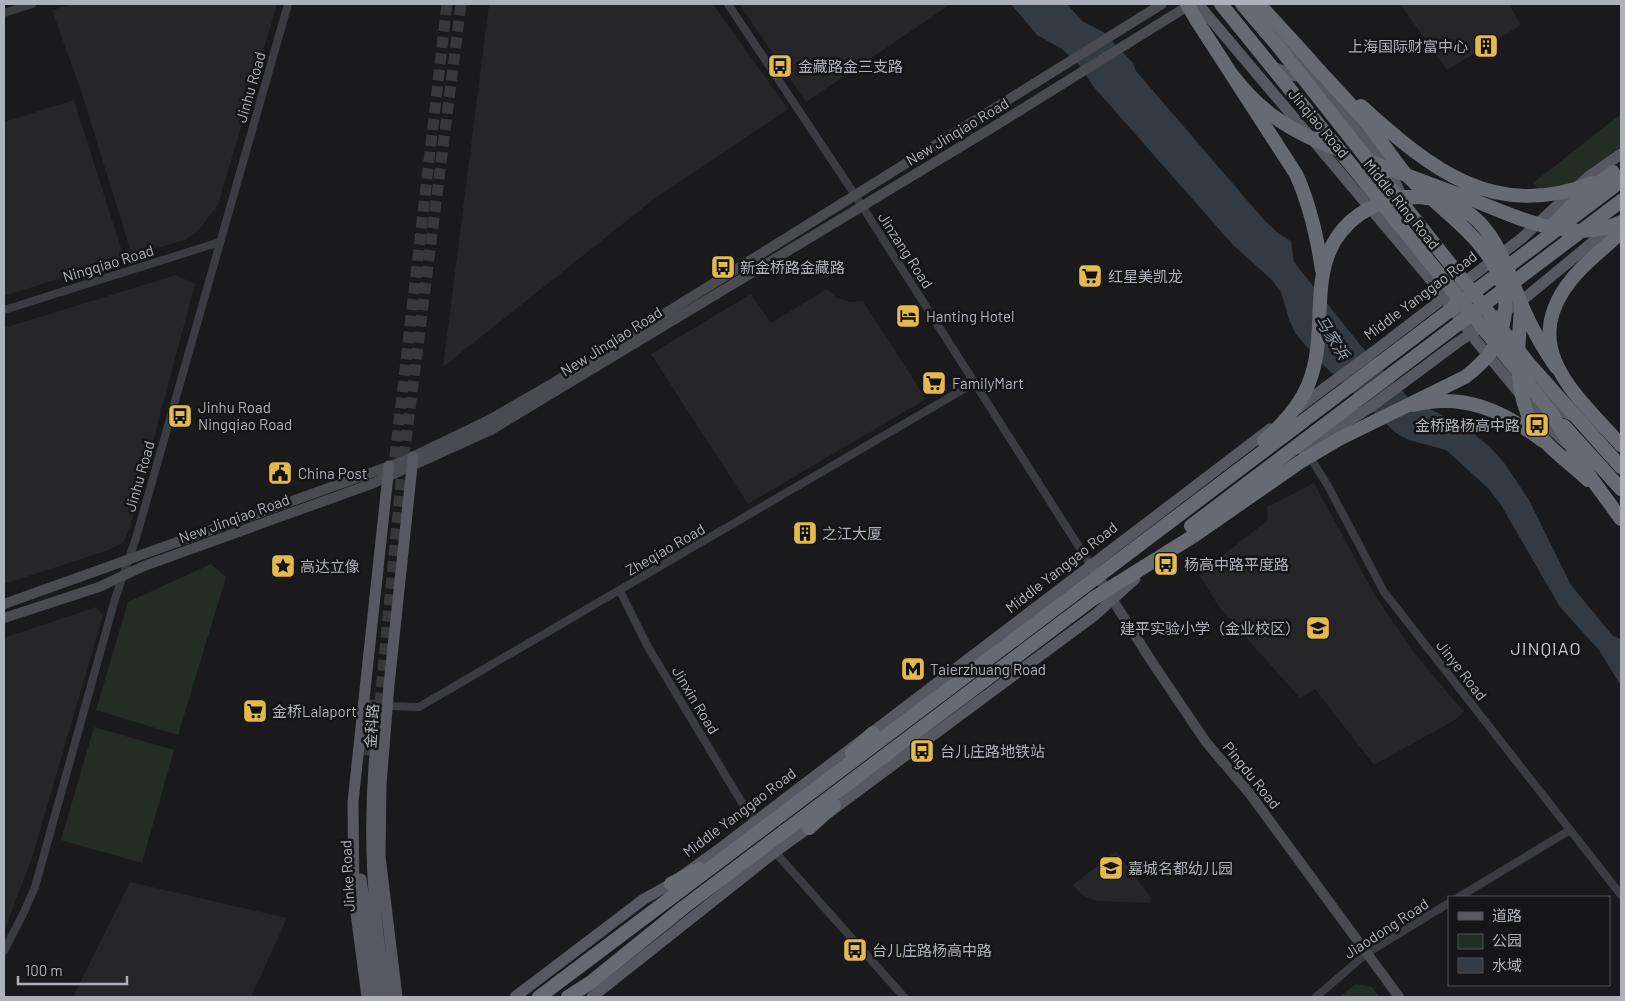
<svg xmlns="http://www.w3.org/2000/svg" width="1625" height="1001" font-family="Barlow,'Noto Sans SC',sans-serif">
<style>
.built{fill:#262629}
.green{fill:#242c26}
.water{fill:#333a41}
.lines{fill:none;stroke-linecap:round;stroke-linejoin:round}
.primary-tunnel{stroke:#38383c;stroke-width:11;stroke-dasharray:11 5.5;stroke-linecap:butt}
.street{stroke:#3b3c41;stroke-width:8}
.secondary{stroke:#4a4b51;stroke-width:10}
.primary{stroke:#585960;stroke-width:11}
.highway{stroke:#686a71;stroke-width:14}
.primary-bridge{stroke:#585960;stroke-width:11}
.highway-bridge{stroke:#686a71;stroke-width:14}
.labels{text-anchor:middle;dominant-baseline:central;stroke-width:5;stroke-linejoin:round;paint-order:stroke}
.poi-label{font-size:15px;fill:#aeb1ba;stroke:#151517;text-anchor:start}
.street-label{font-size:15px;fill:#aeb1ba;stroke:#151517}
.water-label{font-size:16px;font-style:italic;fill:#889cb2;stroke:#151517}
.quarter-label{font-size:18px;letter-spacing:1px;fill:#ced0d7;stroke:#151517}
</style>
<rect width="100%" height="100%" fill="#1a1a1c"/>
<path class="built" d="M74,4H277L218,205L197,232L185,240L132,255L82,94L52,10Z
M489,4H713L788,109L654,199L443,367Z
M739,4H951L806,102Z
M1400,4H1509L1521,25L1447,70Z
M74,100L124,258L4,296V122Z
M176,275L195,284L130,528L123,543L106,551L4,584V328Z
M827,289L837,298L851,302L863,301L926,399L748,504L651,354L751,294L771,323Z
M1314,483L1376,597L1412,650L1464,712L1455,720L1374,765L1315,689L1300,698L1219,607L1199,574L1268,520L1267,507Z
M96,607L103,615L32,858L4,931V638Z
M1116,851L1151,898L1150,903L1096,901L1082,895L1073,885Z
M130,882L287,918L251,997H73Z"/>
<path class="green" d="M1621,114V147L1551,199L1533,183Z
M211,564L226,577L178,735L96,710L128,602Z
M94,727L174,750L142,863L61,840Z
M1355,984L1372,987L1379,997H1340Z"/>
<path class="water" d="M1011,4H1067L1082,21L1103,32L1133,63L1136,71L1265,221L1278,233L1291,241L1294,262L1362,347L1409,398L1465,427L1490,447L1505,464L1529,500L1571,585L1613,636L1621,639V686L1599,650L1560,607L1501,505L1488,488L1446,450L1409,440L1396,433L1319,361L1296,334L1290,322L1281,292L1271,279L1233,245L1093,86L1080,66L1062,49L1037,35Z"/>
<g class="lines">
<path class="primary-tunnel" d="M393,474L447,4
M375,753L402,472L461,4
M364,755L366,736"/>
<path class="street" d="M728,4L855,195L1090,564
M4,13L32,4
M4,310L220,242
M1308,454L1328,486L1384,592L1621,895
M620,591L648,647L753,821
M362,702L387,706L419,707L974,383
M775,852L904,997
M1459,897L1570,830
M4,951L24,912L35,887L115,599L136,538L288,4
M1316,997L1367,953L1449,903"/>
<path class="secondary" d="M1090,564L1152,662L1206,742L1250,794L1399,997
M4,604L404,461L489,420L555,382L1162,4
M4,618L99,587L144,566L374,483L491,430L990,129L1191,4"/>
<path class="primary" d="M1198,4L1430,279L1477,342L1540,418L1566,443
M1280,39L1388,167L1402,197
M1271,66L1295,76
M1372,353L1522,238L1588,177L1621,154
M1540,388L1560,411L1577,417
M1297,409L1326,387
M1302,450L1372,406L1458,342L1525,298L1611,227
M375,753C368,835 372,916 388,997
M828,813L1095,615L1135,579
M361,879L377,997
M367,997L354,898L353,802L389,466
M397,997L380,856L381,784L389,685L413,457
M515,997L644,899L671,884L718,850L1270,429
M592,997L775,852L815,823"/>
<path class="highway" d="M1259,4L1310,60
M1197,21L1296,174C1310,205 1317,236 1322,270
M1621,232C1605,248 1585,262 1571,280C1517,348 1576,395 1621,445
M1413,405C1464,392 1503,411 1543,441
M1564,426L1621,489
M852,753L873,733
M809,828L834,805
M671,884L699,869
M539,997L946,691
M568,997L590,983L684,907L1094,598"/>
<path class="primary-bridge" d="M1326,387L1372,353"/>
<path class="highway-bridge" d="M1187,4L1197,21
M1221,4L1550,411L1591,478L1621,519
M1242,4L1277,45L1530,365L1621,467
M1233,76C1261,113 1294,133 1337,149
M1361,106C1432,170 1494,221 1593,183
M1371,162C1403,174 1435,186 1468,198C1514,216 1572,246 1621,222
M1552,226L1577,200L1613,172
M1518,353L1521,307
M1519,375C1524,435 1549,444 1588,480
M1264,441C1282,425 1299,407 1308,385C1333,327 1299,257 1360,214C1374,205 1389,198 1405,197C1432,196 1458,201 1478,221C1502,245 1510,278 1523,308C1532,329 1543,348 1556,367
M1191,526L1621,201
M1094,598L1195,535L1300,462L1339,439L1465,377C1486,361 1500,345 1504,319C1517,254 1439,212 1403,171C1392,157 1382,142 1371,128C1352,105 1330,83 1310,60
M946,691L1621,181"/>
</g>
<defs>
<symbol id="building-square" viewBox="-11 -11 22 22"><rect x="-9" y="-9" width="18" height="18" rx="4" fill="#e3ba4b" stroke="#151517"/><path d="M-4-6H4V6H1V3H-1V6H-4ZM-2.5-4.3h1.7v1.8h-1.7ZM.8-4.3h1.7v1.8H.8ZM-2.5-1h1.7V.8h-1.7ZM.8-1h1.7V.8H.8Z" fill="#111"/></symbol>
<symbol id="bus-square" viewBox="-11 -11 22 22"><rect x="-9" y="-9" width="18" height="18" rx="4" fill="#e3ba4b" stroke="#151517"/><path d="M-5-6H5V4H4V6H2V4H-2V6H-4V4H-5ZM-3.5-4V0h7V-4ZM-3.5 1.2v1.5H-2V1.2ZM2 1.2v1.5H3.5V1.2Z" fill="#111"/></symbol>
<symbol id="supermarket-square" viewBox="-11 -11 22 22"><rect x="-9" y="-9" width="18" height="18" rx="4" fill="#e3ba4b" stroke="#151517"/><path d="M-6-5.5h2.5l.6 2H6L4.5 2H-2.5L-4.4-4H-6ZM-1.5 3.2a1.3 1.3 0 1 0 .1 0ZM3 3.2a1.3 1.3 0 1 0 .1 0Z" fill="#111"/></symbol>
<symbol id="hotel-square" viewBox="-11 -11 22 22"><rect x="-9" y="-9" width="18" height="18" rx="4" fill="#e3ba4b" stroke="#151517"/><path d="M-6-4.5h1.5V1H6V5H4.5V3h-9V5H-6ZM-4 0a1.8 1.8 0 1 1 3.6 0ZM.5 0V-2.5h3Q6-2.5 6 0Z" fill="#111"/></symbol>
<symbol id="civic-square" viewBox="-11 -11 22 22"><rect x="-9" y="-9" width="18" height="18" rx="4" fill="#e3ba4b" stroke="#151517"/><path d="M-.6-6.5H3V-4.5H.6V-3L4-1V1h2V6H-6V1h2V-1L-.6-3ZM-1.2 2.5V6h2.4V2.5Z" fill="#111"/></symbol>
<symbol id="sight-square" viewBox="-11 -11 22 22"><rect x="-9" y="-9" width="18" height="18" rx="4" fill="#e3ba4b" stroke="#151517"/><path d="M0-6L1.8-2.2L6-1.7L2.9 1.2L3.7 5.4L0 3.3L-3.7 5.4L-2.9 1.2L-6-1.7L-1.8-2.2Z" fill="#111"/></symbol>
<symbol id="school-square" viewBox="-11 -11 22 22"><rect x="-9" y="-9" width="18" height="18" rx="4" fill="#e3ba4b" stroke="#151517"/><path d="M0-5L7-2L0 1L-7-2ZM-4 1L0 2.5L4 1V4Q0 6-4 4Z" fill="#111"/></symbol>
<symbol id="metro-square" viewBox="-11 -11 22 22"><rect x="-9" y="-9" width="18" height="18" rx="4" fill="#e3ba4b" stroke="#151517"/><path d="M-5.5 5V-5H-3L0 0L3-5H5.5V5H3V-.5L0 4L-3-.5V5Z" fill="#111"/></symbol>
</defs>
<g fill-rule="evenodd">
<use href="#building-square" x="1472" y="32" width="28" height="28"/>
<use href="#bus-square" x="766" y="52" width="28" height="28"/>
<use href="#bus-square" x="709" y="253" width="28" height="28"/>
<use href="#supermarket-square" x="1076" y="262" width="28" height="28"/>
<use href="#hotel-square" x="894" y="302" width="28" height="28"/>
<use href="#supermarket-square" x="920" y="369" width="28" height="28"/>
<use href="#bus-square" x="166" y="402" width="28" height="28"/>
<use href="#bus-square" x="1523" y="411" width="28" height="28"/>
<use href="#civic-square" x="266" y="459" width="28" height="28"/>
<use href="#building-square" x="791" y="519" width="28" height="28"/>
<use href="#bus-square" x="1152" y="550" width="28" height="28"/>
<use href="#sight-square" x="269" y="552" width="28" height="28"/>
<use href="#school-square" x="1304" y="614" width="28" height="28"/>
<use href="#metro-square" x="899" y="655" width="28" height="28"/>
<use href="#supermarket-square" x="241" y="697" width="28" height="28"/>
<use href="#bus-square" x="908" y="737" width="28" height="28"/>
<use href="#school-square" x="1097" y="854" width="28" height="28"/>
<use href="#bus-square" x="841" y="936" width="28" height="28"/>
</g>
<g class="labels">
<g class="poi-label">
<text x="1468" y="46" text-anchor="end">上海国际财富中心</text>
<text x="798" y="66">金藏路金三支路</text>
<text x="740" y="267">新金桥路金藏路</text>
<text x="1108" y="276">红星美凯龙</text>
<text x="926" y="316">Hanting Hotel</text>
<text x="952" y="383">FamilyMart</text>
<text x="198" y="407">Jinhu Road<tspan x="198" dy="17">Ningqiao Road</tspan></text>
<text x="1520" y="425" text-anchor="end">金桥路杨高中路</text>
<text x="298" y="473">China Post</text>
<text x="822" y="533">之江大厦</text>
<text x="1184" y="564">杨高中路平度路</text>
<text x="300" y="566">高达立像</text>
<text x="1300" y="628" text-anchor="end">建平实验小学（金业校区）</text>
<text x="930" y="669">Taierzhuang Road</text>
<text x="272" y="711">金桥Lalaport</text>
<text x="940" y="751">台儿庄路地铁站</text>
<text x="1128" y="868">嘉城名都幼儿园</text>
<text x="872" y="950">台儿庄路杨高中路</text>
</g>
<g class="street-label">
<text transform="translate(250 87) rotate(-74)">Jinhu Road</text>
<text transform="translate(1319 123) rotate(50)">Jinqiao Road</text>
<text transform="translate(957 131) rotate(-31)">New Jinqiao Road</text>
<text transform="translate(1402 204) rotate(51)">Middle Ring Road</text>
<text transform="translate(906 250) rotate(57)">Jinzang Road</text>
<text transform="translate(108 263) rotate(-17)">Ningqiao Road</text>
<text transform="translate(1420 295) rotate(-37)">Middle Yanggao Road</text>
<text transform="translate(611 341) rotate(-32)">New Jinqiao Road</text>
<text transform="translate(139 476) rotate(-74)">Jinhu Road</text>
<text transform="translate(234 518) rotate(-20)">New Jinqiao Road</text>
<text transform="translate(665 549) rotate(-30)">Zheqiao Road</text>
<text transform="translate(1061 567) rotate(-38)">Middle Yanggao Road</text>
<text transform="translate(1462 670) rotate(52)">Jinye Road</text>
<text transform="translate(696 700) rotate(59)">Jinxin Road</text>
<text transform="translate(371 726) rotate(-86)">金科路</text>
<text transform="translate(1252 775) rotate(51)">Pingdu Road</text>
<text transform="translate(739 812) rotate(-37)">Middle Yanggao Road</text>
<text transform="translate(347 876) rotate(-93)">Jinke Road</text>
<text transform="translate(1386 928) rotate(-33)">Jiaodong Road</text>
</g>
<g class="water-label">
<text transform="translate(1333 337) rotate(58)">马家浜</text>
</g>
<g class="quarter-label">
<text x="1546" y="648">JINQIAO</text>
</g>
</g>
<rect width="1625" height="1001" fill="none" stroke="#aeb1ba" stroke-width="10"/>
<rect x="1448" y="896" width="162" height="90" fill="#151517" stroke="#525358"/>
<rect x="1458" y="912" width="25" height="8" fill="#585960" stroke="#525358"/>
<text x="1492" y="921" font-size="15" fill="#aeb1ba">道路</text>
<rect x="1458" y="934" width="25" height="15" fill="#242c26" stroke="#525358"/>
<text x="1492" y="946" font-size="15" fill="#aeb1ba">公园</text>
<rect x="1458" y="958" width="25" height="15" fill="#333a41" stroke="#525358"/>
<text x="1492" y="971" font-size="15" fill="#aeb1ba">水域</text>
<path d="M18 976v8h109v-8" fill="none" stroke="#aeb1ba" stroke-width="2.5"/>
<text x="25" y="976" font-size="15" fill="#aeb1ba" stroke="#151517" stroke-width="4" paint-order="stroke">100 m</text>
</svg>
